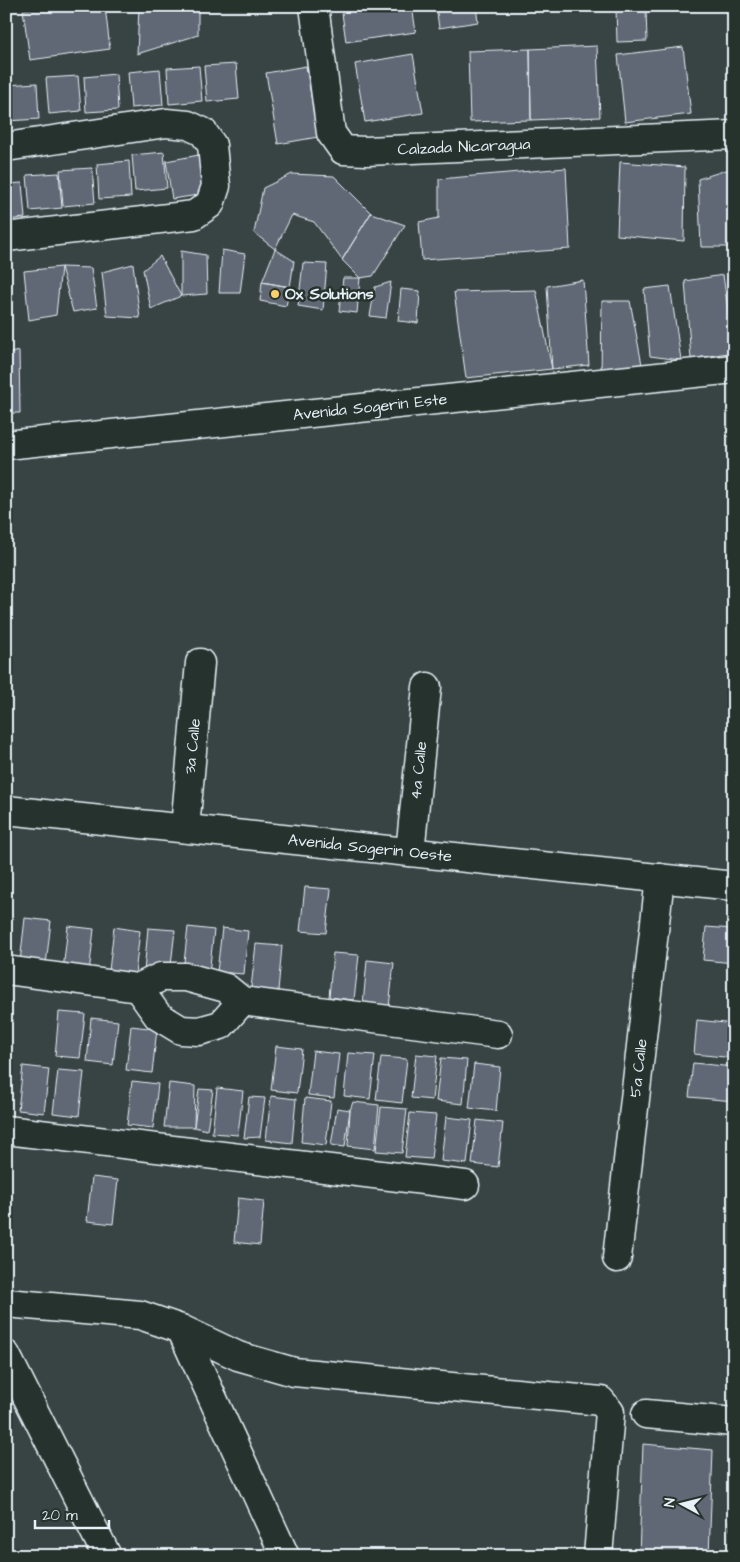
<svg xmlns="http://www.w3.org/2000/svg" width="740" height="1562" font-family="'Architects Daughter',sans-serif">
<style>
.building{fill:#616775;stroke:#e8f1f8}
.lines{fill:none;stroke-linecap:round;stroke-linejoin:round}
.minor-casing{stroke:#e8f1f8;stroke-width:31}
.minor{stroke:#26332d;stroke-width:28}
.poi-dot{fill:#ffd166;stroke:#26332d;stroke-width:2}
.labels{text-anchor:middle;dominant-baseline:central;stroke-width:5;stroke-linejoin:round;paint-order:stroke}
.street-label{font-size:16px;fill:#e8f1f8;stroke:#26332d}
.poi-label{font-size:16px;font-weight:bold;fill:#e8f1f8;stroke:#26332d;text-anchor:start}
</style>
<rect width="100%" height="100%" fill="#384343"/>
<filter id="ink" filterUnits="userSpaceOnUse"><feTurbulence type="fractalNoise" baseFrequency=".02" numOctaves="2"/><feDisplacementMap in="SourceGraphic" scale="10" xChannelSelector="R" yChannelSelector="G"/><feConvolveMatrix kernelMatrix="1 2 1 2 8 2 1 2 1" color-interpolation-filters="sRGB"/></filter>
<g filter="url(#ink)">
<path class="building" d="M53,6H105L110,49L30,60L23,10Z
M139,6H198V35L137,54Z
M341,6H412L416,32L346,42Z
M436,6H476L478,22L439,28Z
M616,8H646L647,41L617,42Z
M597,46L600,117L531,120L530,49Z
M683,47L691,114L625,122L618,55Z
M530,49L531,120L470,122L468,51Z
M413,54L423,113L365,122L355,64Z
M236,64L239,99L207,102L204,66Z
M199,66L202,101L169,104L167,68Z
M306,66L318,137L278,144L266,73Z
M160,69L163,105L131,108L128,72Z
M116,74L118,110L86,112L84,77Z
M78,76L81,111L49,114L46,78Z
M37,83L39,119L7,121L6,85Z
M164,152L167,188L135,191L132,155Z
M199,155L205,194L172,199L166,161Z
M129,161L131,197L99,199L97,164Z
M620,162L685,167L684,241L617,235Z
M92,168L95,203L63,206L60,170Z
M566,168L570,249L422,260L419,222L439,218V179Z
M733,168L734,247H701L698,179Z
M59,173L62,208L30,211L27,175Z
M292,174L334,176L371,213L342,260L314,222L292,215L275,249L254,233L263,188Z
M22,183L25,218L6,220V184Z
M371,213L405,225L373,276L360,278L342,260Z
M275,249L294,261L290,287L262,282Z
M222,250L245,254L240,293H219Z
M181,251L206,255L207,294L181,296Z
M160,256L181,296L151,309L143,270Z
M10,263V318L6,320V265Z
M303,263L327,264L323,310L298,306Z
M133,264L140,318L107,316L102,272Z
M61,267L91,268L97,308L73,312Z
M61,267L56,315L29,320L24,271Z
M723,275L734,352L691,359L685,281Z
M343,278H360L357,313L339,311Z
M583,280L589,365L552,369L547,286Z
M262,282L290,287L286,306L260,301Z
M391,282L386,318L370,316L375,287Z
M670,286L681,360L650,356L644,289Z
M401,289L420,291L418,323L398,321Z
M536,290L552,369L466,378L454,292Z
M602,301H630L643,370L601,376Z
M19,351L20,413H6V354Z
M305,887L331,889L326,933L300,931Z
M25,918L51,921L46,965L20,962Z
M68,926L94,929L89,973L63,970Z
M114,927L140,931L135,974L109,971Z
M188,927L214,930L209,974L183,971Z
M706,927L734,929V963L703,960Z
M148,928L175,930L170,974L144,972Z
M222,928L248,931L244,974L217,972Z
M256,944L282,946L278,991L251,988Z
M333,953L359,955L354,1000L329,997Z
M367,960L394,963L389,1007L363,1005Z
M59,1012L85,1014L80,1058L55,1056Z
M91,1018L118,1021L113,1065L87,1062Z
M697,1020L734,1024V1058L694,1054Z
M131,1026L157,1029L152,1073L126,1070Z
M276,1046L302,1049L297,1093L271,1090Z
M313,1051L339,1054L334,1098L308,1095Z
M348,1053L375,1055L370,1099L344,1096Z
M416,1054L437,1056L432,1100L411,1098Z
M381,1057L407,1059L402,1103L376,1100Z
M441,1058L467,1060L463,1104L436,1101Z
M693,1063L734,1067V1101L689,1097Z
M474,1064L500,1067L496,1111L469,1108Z
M23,1066L49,1069L44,1113L18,1110Z
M58,1070L84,1072L79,1116L53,1113Z
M132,1081L158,1084L153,1128L127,1125Z
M169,1083L195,1086L194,1127H164Z
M217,1088L243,1091L238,1135L212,1133Z
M199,1089L213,1090L207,1130L194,1127Z
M271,1096L296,1099L292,1143L266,1140Z
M249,1097L265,1098L260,1137L244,1138Z
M305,1098L331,1101L326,1145L301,1142Z
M353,1102L379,1105L375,1149L348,1146L350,1110Z
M381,1107L407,1109L402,1153L376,1151Z
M337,1108L350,1110L345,1147L331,1145Z
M410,1113L436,1115L431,1159L405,1157Z
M446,1117L472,1120L467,1164L441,1161Z
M477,1120L503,1123L498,1167L472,1164Z
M92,1177L118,1180L113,1224L87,1221Z
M238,1198L264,1201L260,1245L234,1242Z
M643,1444L713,1450L709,1556H639Z
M733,1467L734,1530H730Z"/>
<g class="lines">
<defs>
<g id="minor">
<path id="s1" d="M314,6L331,133L343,150L366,151L734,135"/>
<path d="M6,147L166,123L188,125L203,132L212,145L216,186L210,204L194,215L6,237"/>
<path id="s2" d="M6,445L734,369"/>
<path id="s3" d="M6,810L734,886"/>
<path id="s4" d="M185,828L200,663"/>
<path id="s5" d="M410,852L427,687"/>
<path d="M6,970L138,988L161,977H186L226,988L242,1001L498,1034"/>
<path d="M138,988L158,1016L181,1030L199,1031L221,1025L242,1001"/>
<path d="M6,1130L465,1185"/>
<path id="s6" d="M617,1258L660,878"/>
<path d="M6,1303L140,1315L181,1329L238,1356L294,1372L601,1401L610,1412L598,1556"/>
<path d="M181,1329L285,1556"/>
<path d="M6,1355L107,1556"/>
<path d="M646,1414L734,1422"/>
</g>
</defs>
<use href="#minor" class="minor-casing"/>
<use href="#minor" class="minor"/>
</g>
</g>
<circle class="poi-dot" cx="275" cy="294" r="5"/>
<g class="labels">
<g class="street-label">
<text stroke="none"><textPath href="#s1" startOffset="270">Calzada Nicaragua</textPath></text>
<text stroke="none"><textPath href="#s2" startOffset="366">Avenida Sogerin Este</textPath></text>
<text stroke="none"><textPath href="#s4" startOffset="82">3a Calle</textPath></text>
<text stroke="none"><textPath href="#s5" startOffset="82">4a Calle</textPath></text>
<text stroke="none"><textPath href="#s3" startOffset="366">Avenida Sogerin Oeste</textPath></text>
<text stroke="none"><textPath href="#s6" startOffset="191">5a Calle</textPath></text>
</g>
<g class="poi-label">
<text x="285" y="294">Ox Solutions</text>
</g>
</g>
<rect width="740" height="1562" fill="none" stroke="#26332d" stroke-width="25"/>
<rect x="12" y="12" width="715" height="1537" fill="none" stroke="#e8f1f8" stroke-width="2" filter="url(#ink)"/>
<g transform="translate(682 1504) rotate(277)" stroke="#26332d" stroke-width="4" paint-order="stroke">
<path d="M0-4L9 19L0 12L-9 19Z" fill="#e8f1f8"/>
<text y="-8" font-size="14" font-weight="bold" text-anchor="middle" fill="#e8f1f8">N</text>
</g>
<path d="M35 1520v8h74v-8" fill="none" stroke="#e8f1f8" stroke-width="2.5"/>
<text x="42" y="1520" font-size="15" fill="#e8f1f8" stroke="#26332d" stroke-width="4" paint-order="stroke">20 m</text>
</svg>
